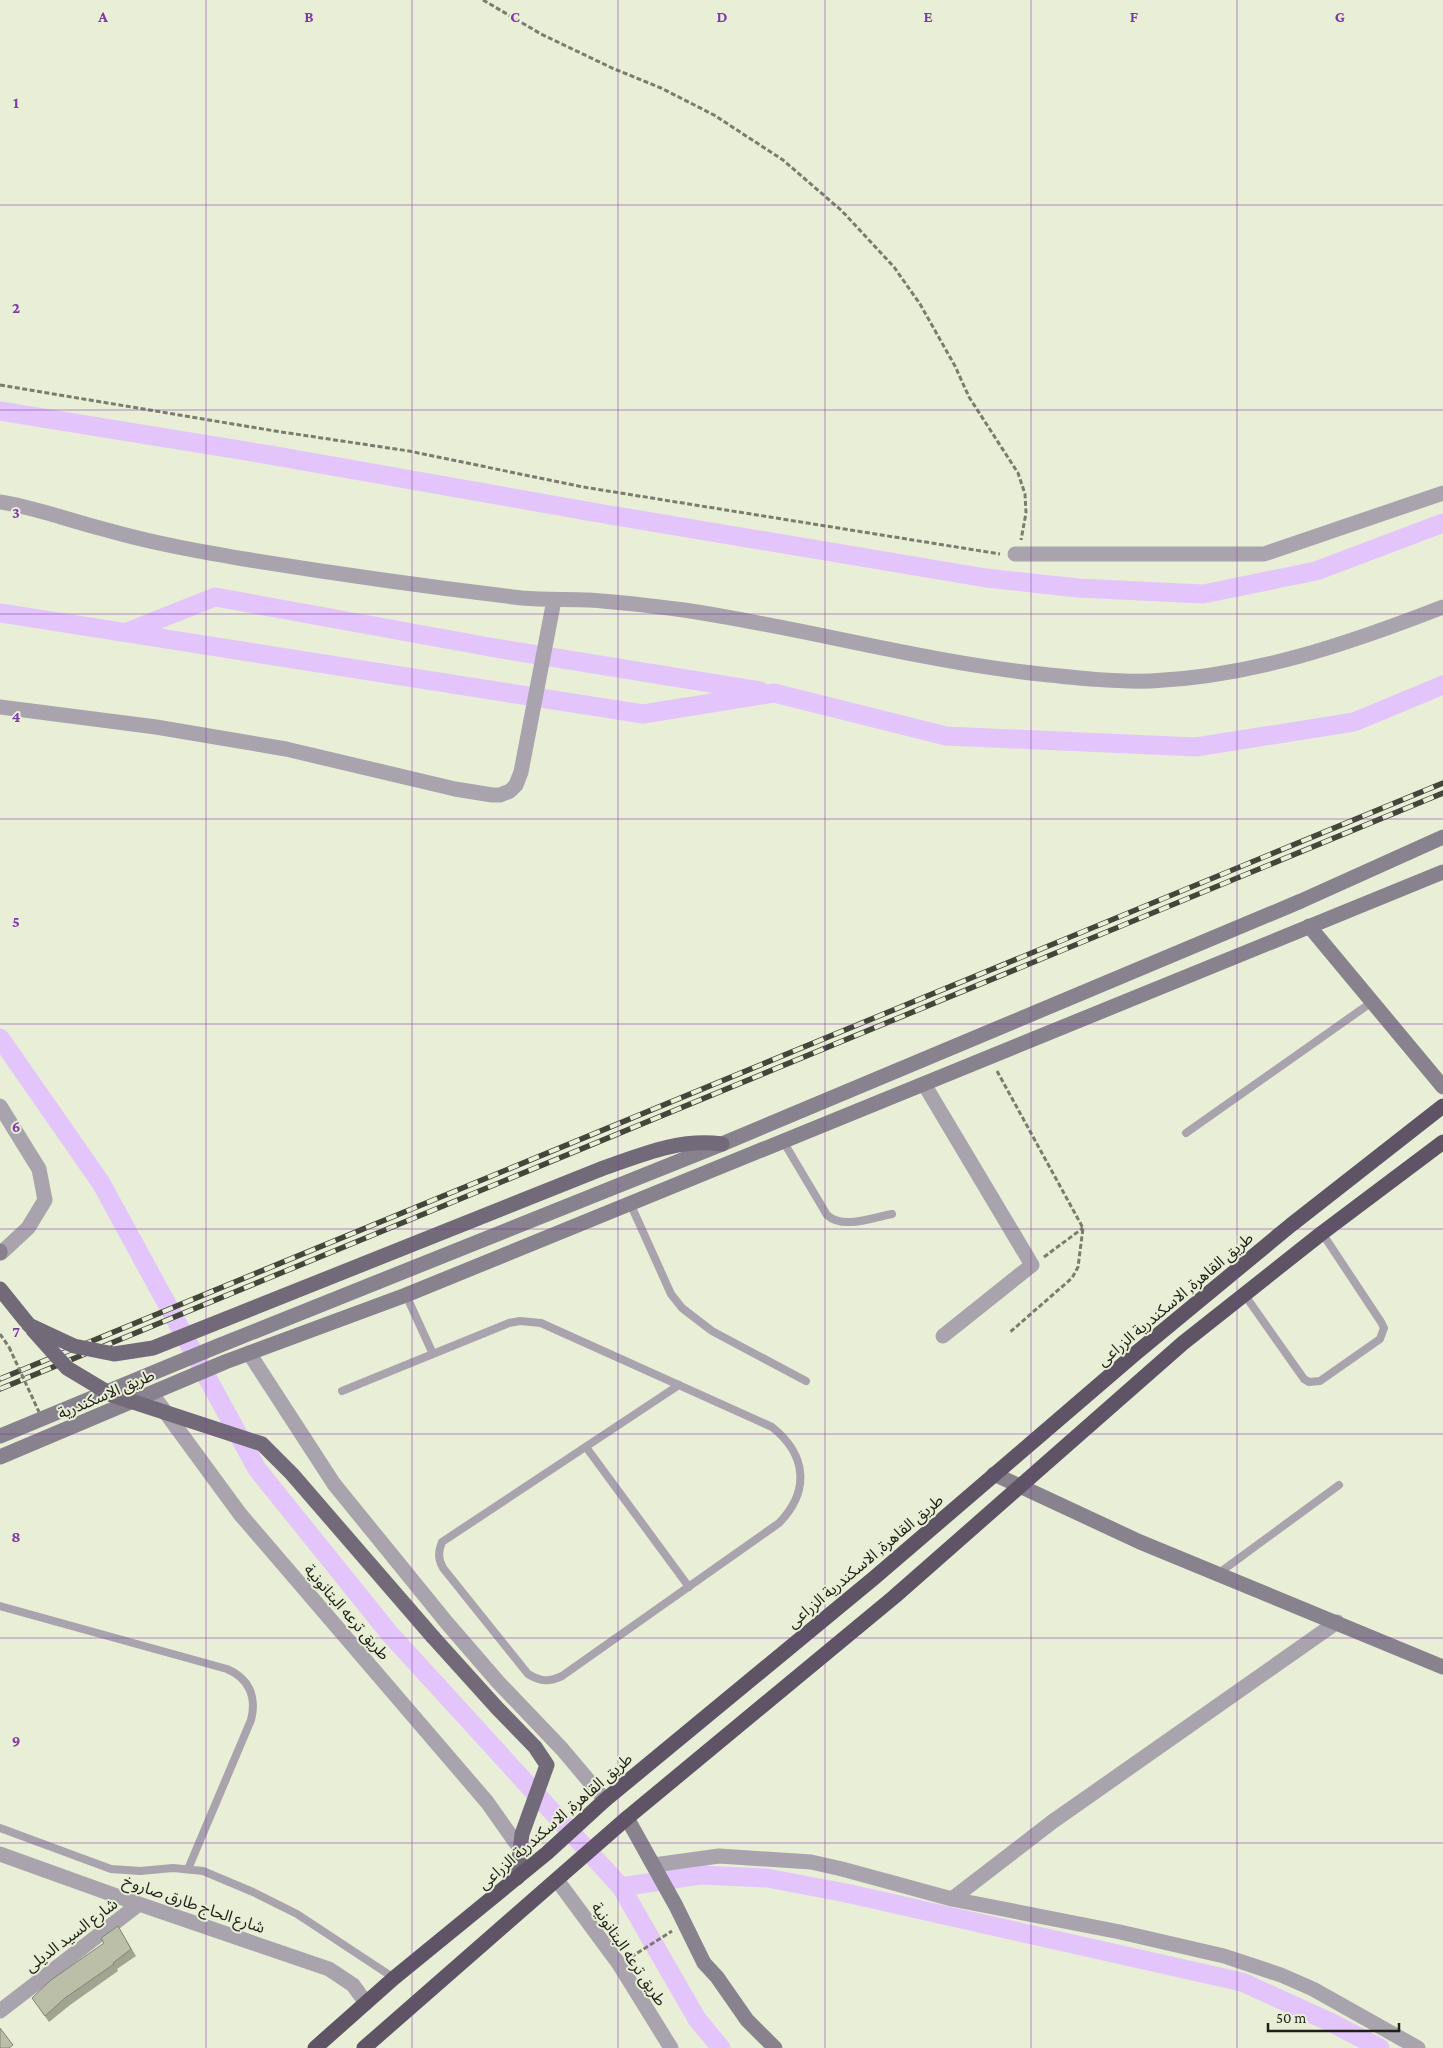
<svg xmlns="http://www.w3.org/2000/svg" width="1443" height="2048" viewBox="0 0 1443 2048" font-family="'Crimson Pro','Noto Sans Arabic',serif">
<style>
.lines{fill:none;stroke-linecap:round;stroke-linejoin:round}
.canal{stroke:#e4c5fb;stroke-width:19}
.path{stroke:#7a7d6e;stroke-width:3;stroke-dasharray:5 2.5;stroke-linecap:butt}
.lane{stroke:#a8a3ad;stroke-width:8}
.street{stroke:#a8a3ad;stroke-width:15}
.secondary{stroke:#88818e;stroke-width:15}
.primary{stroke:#726979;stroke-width:15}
.highway{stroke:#5e5466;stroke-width:15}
.rail-casing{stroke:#43463a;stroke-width:5.5}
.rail{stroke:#e9eed6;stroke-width:4;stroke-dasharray:11;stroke-linecap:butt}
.path-bridge{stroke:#7a7d6e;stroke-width:3;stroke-dasharray:5 2.5;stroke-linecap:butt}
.primary-bridge{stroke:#726979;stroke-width:15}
.wall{fill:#a1a490}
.building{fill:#bbbfa8;stroke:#838676}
.grid{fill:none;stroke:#7f37aa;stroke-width:1;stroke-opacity:0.55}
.labels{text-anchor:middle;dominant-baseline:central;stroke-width:4;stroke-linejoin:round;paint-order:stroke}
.street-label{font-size:16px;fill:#1f2118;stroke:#e9eed6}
.grid-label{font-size:16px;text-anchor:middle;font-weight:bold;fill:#7f37aa;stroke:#e9eed6;stroke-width:4;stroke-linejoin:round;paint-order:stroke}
</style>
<rect width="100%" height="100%" fill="#e9eed6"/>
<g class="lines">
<path class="canal" d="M0,411L270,455L604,514L986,578L1078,588L1203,594L1316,571L1443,523
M0,613L643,714L774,693L946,736L1196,747L1354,722L1443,685
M127,632L215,597L495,648L760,691
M0,1038L101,1183L257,1469L390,1634L621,1887L697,2019L721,2048
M621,1887L700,1875L767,1878L846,1893L1242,1982L1332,2023L1380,2048"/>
<path class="path" d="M483,0L541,34L612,68L661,88L714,115L783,160L842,211L894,267L920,304L955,366L969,397L1018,473L1025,494L1026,513L1021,540
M0,385L275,431L409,451L583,487L1000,554
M997,1071L1083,1228L1078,1267L1072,1278L1009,1333
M1044,1257L1083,1228
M0,1334L9,1347
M631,1957L672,1931"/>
<path class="lane" d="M1186,1133L1372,1002
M783,1141L827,1215C843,1230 874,1217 892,1214
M630,1203L671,1294L682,1308L712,1331L806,1381
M1244,1294L1304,1379L1309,1382L1320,1381L1380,1339L1384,1328L1381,1322L1322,1233
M406,1295L433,1354
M342,1391L509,1323L520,1321L541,1323L772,1427C807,1455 810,1491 779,1523L562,1676C549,1682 541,1682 528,1674L443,1568C438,1559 438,1552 442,1542L679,1385
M586,1447L689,1587
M1219,1573L1339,1485
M0,1606L227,1669C249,1678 257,1697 251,1720L188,1869
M0,1828L111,1869L140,1871L173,1868L203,1871L253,1892L297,1914L394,1978"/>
<path class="street" d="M0,502C37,508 71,521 107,530C152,543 198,551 244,559C337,574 429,587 522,598C544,600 567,599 589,600C621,602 653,606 684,610C804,628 920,661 1040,674C1077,678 1114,682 1151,681C1254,676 1348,644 1443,607
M1015,554H1264L1443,493
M0,707L156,727L286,749L455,789L492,795H500L510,791L516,785L521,772L554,600
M924,1084L1032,1265L943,1336
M0,1106L39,1169L45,1200L28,1228L1,1253
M249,1353L334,1484L447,1623L498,1682L562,1749L605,1800
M152,1394L240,1514L487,1802L521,1850
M0,1854L139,1904L329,1969L353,1985L366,2003
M654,1865L719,1856L811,1862L842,1869L952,1899L1120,1932L1224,1956L1281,1975L1313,1989L1418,2048
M557,1880L619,1964L671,2048
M952,1899L1052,1822L1337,1622
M0,2011L139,1904"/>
<path class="secondary" d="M1309,926L1443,1087
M0,1251V1253
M0,1436L218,1346L722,1144L1301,901L1443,837
M0,1457L225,1362L406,1295L1443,872
M994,1474L1140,1542L1443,1667
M627,1818L676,1906L704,1963L717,1977L747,2020L775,2048"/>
<path class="primary" d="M601,1169C641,1155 679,1138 722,1144
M0,1289L29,1325
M433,1637L498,1709L535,1747L547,1765L522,1834L517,1878"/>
<path class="highway" d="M315,2048L394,1978L547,1853L605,1800L874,1578L1136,1353L1291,1225L1443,1106
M364,2048L627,1818L894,1597L1183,1343L1322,1233L1443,1142"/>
<defs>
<path id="rail" d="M0,1379L1443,783
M0,1389L1443,793"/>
</defs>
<use href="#rail" class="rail-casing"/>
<use href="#rail" class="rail"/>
<path class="path-bridge" d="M9,1347L39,1412"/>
<path class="primary-bridge" d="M29,1325L74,1346L114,1354L153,1348L601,1169
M33,1330L67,1368L112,1395L262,1444L292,1474L433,1637"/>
</g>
<path class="wall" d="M118,1926L136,1956L117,1969L118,1971L70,2005L49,2022L32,1998L104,1943Z"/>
<path class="building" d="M118,1926L131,1949L113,1963L114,1964L65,1998L45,2016L32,1998L51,1980L104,1943L101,1938Z
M0,2028L13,2045L9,2048H0Z"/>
<path class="grid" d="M206,0V2048M412,0V2048M618,0V2048M825,0V2048M1031,0V2048M1237,0V2048M0,205H1443M0,410H1443M0,614H1443M0,819H1443M0,1024H1443M0,1229H1443M0,1434H1443M0,1638H1443M0,1843H1443"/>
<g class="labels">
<g class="street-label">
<text transform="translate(1175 1299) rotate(-40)">طريق القاهرة, الاسكندرية الزراعى</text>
<text transform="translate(106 1394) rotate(-23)">طريق الاسكندرية</text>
<text transform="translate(865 1561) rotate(-40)">طريق القاهرة, الاسكندرية الزراعى</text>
<text transform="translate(347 1612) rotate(49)">طريق ترعه البتانونية</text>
<text transform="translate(555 1821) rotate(-41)">طريق القاهرة, الاسكندرية الزراعى</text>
<text transform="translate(194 1904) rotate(19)">شارع الحاج طارق صاروخ</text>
<text transform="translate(71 1935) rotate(-37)">شارع السيد الديلى</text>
<text transform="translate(629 1954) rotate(56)">طريق ترعه البتانونية</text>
</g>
</g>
<g class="grid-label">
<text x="103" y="22">A</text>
<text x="309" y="22">B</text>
<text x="515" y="22">C</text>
<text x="722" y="22">D</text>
<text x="928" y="22">E</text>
<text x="1134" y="22">F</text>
<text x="1340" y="22">G</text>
<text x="16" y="108">1</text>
<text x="16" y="313">2</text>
<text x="16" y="518">3</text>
<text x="16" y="722">4</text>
<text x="16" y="927">5</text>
<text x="16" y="1132">6</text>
<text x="16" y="1337">7</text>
<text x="16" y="1542">8</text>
<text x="16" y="1746">9</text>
</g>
<path d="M1268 2023v8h131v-8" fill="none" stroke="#1f2118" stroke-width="2.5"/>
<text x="1276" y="2023" font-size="15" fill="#1f2118" stroke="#e9eed6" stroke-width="4" paint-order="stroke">50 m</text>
</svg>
